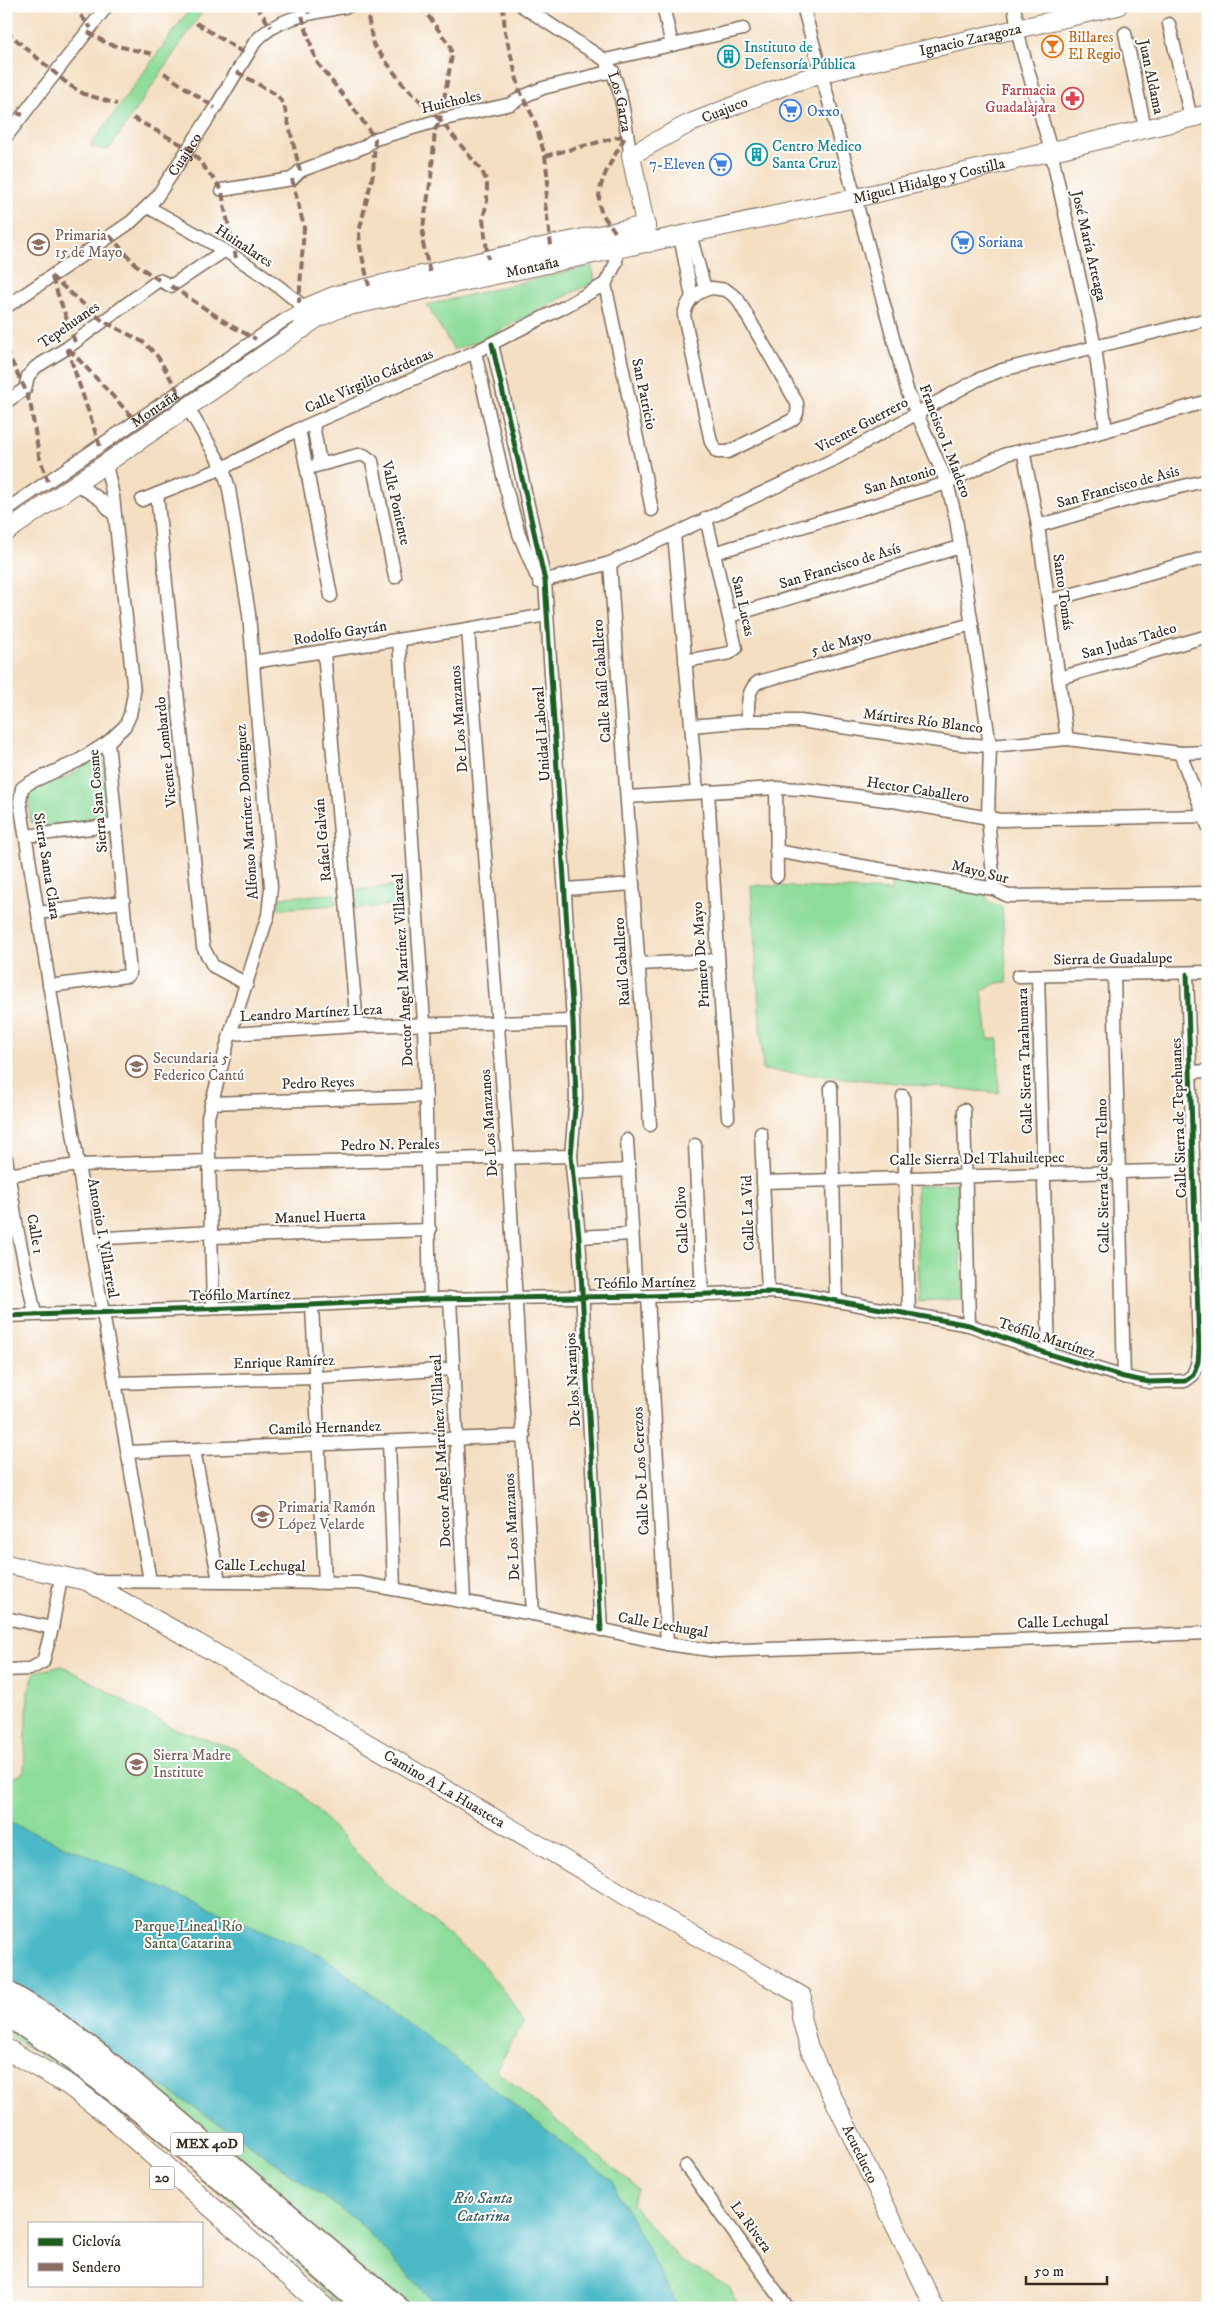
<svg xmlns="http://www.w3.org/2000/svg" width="1214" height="2314" viewBox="0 0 1214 2314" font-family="'IM FELL DW Pica',serif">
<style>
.green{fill:#8ddc9a;stroke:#64835c}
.water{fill:#4cb9c6;stroke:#447272}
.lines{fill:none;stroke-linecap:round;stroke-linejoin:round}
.street-casing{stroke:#7c6958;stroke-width:15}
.secondary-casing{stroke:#7c6958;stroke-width:20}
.primary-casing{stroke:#7c6958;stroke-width:22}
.highway-casing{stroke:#7c6958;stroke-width:25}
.street{stroke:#fff;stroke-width:12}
.secondary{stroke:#fff;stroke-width:18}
.primary{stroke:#fff;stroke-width:20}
.highway{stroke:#fff;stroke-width:22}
.quiet{stroke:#8d6e63;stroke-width:4;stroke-dasharray:8 4;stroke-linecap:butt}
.cycleway-casing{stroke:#fff;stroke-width:8}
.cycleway{stroke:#1b5e20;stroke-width:5}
.labels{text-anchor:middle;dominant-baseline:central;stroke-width:4;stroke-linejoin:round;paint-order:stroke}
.shield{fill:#fff;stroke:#766a62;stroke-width:1}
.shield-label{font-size:14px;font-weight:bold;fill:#3b2a1e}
.food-label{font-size:15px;fill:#c56008;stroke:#fff;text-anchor:start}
.street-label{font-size:15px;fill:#3b2a1e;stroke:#fff}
.culture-label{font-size:15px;fill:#0d838f;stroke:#fff;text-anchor:start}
.health-label{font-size:15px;fill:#be3a42;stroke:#fff;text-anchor:end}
.shop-label{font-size:15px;fill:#366cbe;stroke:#fff;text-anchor:start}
.education-label{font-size:15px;fill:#785e54;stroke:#fff;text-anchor:start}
.park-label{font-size:15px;fill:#545f43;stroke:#fff}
.water-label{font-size:16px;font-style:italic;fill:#426361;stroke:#fff}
</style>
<rect width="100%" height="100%" fill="#fff"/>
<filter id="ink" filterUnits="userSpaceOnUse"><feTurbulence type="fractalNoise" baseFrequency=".02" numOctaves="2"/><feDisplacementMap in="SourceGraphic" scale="10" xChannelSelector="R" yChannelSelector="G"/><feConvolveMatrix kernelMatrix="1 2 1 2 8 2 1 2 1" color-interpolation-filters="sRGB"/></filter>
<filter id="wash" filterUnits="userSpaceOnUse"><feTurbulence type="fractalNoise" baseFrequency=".0096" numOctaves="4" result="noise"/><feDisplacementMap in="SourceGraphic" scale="20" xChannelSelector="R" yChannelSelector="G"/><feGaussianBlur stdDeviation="1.12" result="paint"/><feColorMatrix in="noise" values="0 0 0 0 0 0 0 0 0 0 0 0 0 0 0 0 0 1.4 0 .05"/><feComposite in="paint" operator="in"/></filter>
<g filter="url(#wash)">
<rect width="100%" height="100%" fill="#f4dfc3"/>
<path class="green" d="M192,6H206L110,148L105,150L90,146Z
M592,266L595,281L483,339L454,350L427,305Z
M98,756L103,760L108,815L104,819L38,827L31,822L28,796L31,791L68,777Z
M892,878L985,892L988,901L1002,907L1007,982L997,983L982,990L988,1039H998L999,1093L763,1070L751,885L891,891Z
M405,885L406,904L352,909L351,890Z
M335,894L336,905L277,909L281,897Z
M957,1183L963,1299L918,1301L916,1186Z
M63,1666L172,1728L236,1749L260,1768L299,1791L384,1882L480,1961L525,2019L496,2070L638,2189L632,2204L681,2261L729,2287L740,2308H343L322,2291L282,2249L168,2143L89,2085L6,2034V1780L20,1775L24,1770L28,1692L35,1672Z"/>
<path class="water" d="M6,1821L323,1956L611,2180L679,2308H439L357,2221L229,2130L26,1998L6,1988Z"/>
</g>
<g filter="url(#ink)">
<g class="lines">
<defs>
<g id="street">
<path id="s1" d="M522,6L605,60C624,86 624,124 631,155"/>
<path d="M663,6L672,45"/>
<path d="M803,6L908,393L947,483L956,519L990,746L988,817L994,889"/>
<path d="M1014,6L1020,42L1051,151L1095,347L1106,431"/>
<path d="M1169,24L1191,118"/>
<path d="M1125,33L1145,128"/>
<path d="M605,60L743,29"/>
<path d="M6,137L107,6"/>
<path d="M222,190L292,179L300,171L364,147L375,139L440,120L511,104L522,97L543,88L613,71"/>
<path d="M148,207C203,238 263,269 309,312"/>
<path d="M690,234L705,289"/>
<path d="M680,236L692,297"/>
<path d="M605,284L652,510"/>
<path d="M712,288L726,290L737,298L797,403C798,411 798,415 792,420L728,452H717L711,442L684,315C687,299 697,291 712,288Z"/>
<path id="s2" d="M6,307L131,222L156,198L215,108L255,42C279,15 316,13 349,6"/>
<path d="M492,344L545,581L573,1021L576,1097L571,1156L579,1237L601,1630"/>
<path d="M475,352L505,485L519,534L536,575"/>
<path d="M6,402L25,389L28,376L36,367L67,348L159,280L171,286L224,251"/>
<path d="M188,408L223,468L229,489L249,614L271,887L268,915L230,1034L208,1117L213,1307"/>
<path d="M313,424L320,464"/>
<path d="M299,429L331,596"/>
<path d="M1023,450L1038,526L1067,739"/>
<path d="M106,464L113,496L134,693L130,715L125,726L108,742L78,761L29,783L22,788L20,802L90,1239L150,1581"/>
<path d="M308,468L358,455H364L372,461L395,577"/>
<path d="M77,484L101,500L115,516"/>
<path d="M157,494L203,947L213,966L247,984"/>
<path d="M142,500L223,468L299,429L475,352L564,307L605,284L616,263L617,241"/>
<path id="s3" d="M6,510L283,321L305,308"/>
<path d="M1038,526L1123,501L1208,480"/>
<path d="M674,534L697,791"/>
<path d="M714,553L947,483L1006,454L1077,439L1208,401"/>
<path d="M610,563L650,1125"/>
<path d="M539,582L610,563L674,534L833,460L977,380L1002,370L1208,319"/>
<path d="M1048,601L1208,557"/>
<path d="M730,616L960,547"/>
<path d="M468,629L508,1159L533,1614"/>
<path d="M399,640L424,1023L430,1299"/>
<path d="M324,652L357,1026"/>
<path d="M685,661L730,653L736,648L706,518"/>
<path d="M253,662L468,629L546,615"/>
<path d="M1059,678L1208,636"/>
<path d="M748,721C748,707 746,691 758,682L972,624"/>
<path d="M691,726L748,721H800L960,744L990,746L1067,739L1180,753L1208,752"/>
<path d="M1180,753L1208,826"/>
<path d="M776,788L777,876"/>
<path d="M708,791L728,1117"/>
<path d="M627,797L776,788L804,789L893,801L1000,820L1208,816"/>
<path d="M26,836L116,825"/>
<path d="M776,851L994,889L1008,896L1208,893"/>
<path d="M566,889L633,884"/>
<path d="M38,913L123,902"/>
<path d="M638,964L718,960"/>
<path d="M1114,975L1124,1377"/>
<path d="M1018,976L1208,972"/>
<path d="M1038,976L1049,1354"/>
<path d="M49,986L127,976L130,973L108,742"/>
<path d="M230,1034L357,1026L573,1021"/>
<path d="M1190,1072L1208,1071"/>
<path d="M831,1087L836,1301"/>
<path d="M903,1096L909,1313"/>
<path d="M211,1103L426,1096"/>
<path d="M964,1110L969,1325"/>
<path d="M761,1133L768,1292"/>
<path d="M627,1140L636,1296"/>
<path d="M695,1145L702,1295"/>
<path d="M6,1158L17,1228L35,1314"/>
<path d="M209,1165L571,1156"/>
<path d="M574,1173L629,1170"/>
<path d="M6,1175L78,1165L209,1161"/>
<path d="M763,1182L1193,1170"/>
<path d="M212,1237L430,1230"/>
<path d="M579,1237L632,1234"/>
<path d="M90,1239L211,1232"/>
<path d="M648,1296L667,1644"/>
<path d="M450,1298L464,1602"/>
<path d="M312,1305L325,1583"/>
<path d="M6,1316L312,1305L430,1299L648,1296L768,1292L799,1294L969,1325L1049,1354L1124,1377L1149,1382L1185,1381L1193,1375L1198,1362L1199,1348L1187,974"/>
<path d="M116,1383L316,1378L453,1369"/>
<path d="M389,1442L394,1589"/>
<path d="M194,1450L219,1581"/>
<path d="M127,1452L524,1436"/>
<path d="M88,1581L359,1583L533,1614L667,1644L717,1651L1208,1633"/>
<path d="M6,1618L52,1628"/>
<path d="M6,1670L30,1669L43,1662L52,1628L61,1577"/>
<path d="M686,2166L788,2308"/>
</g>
<g id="secondary">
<path id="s4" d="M649,243L631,155L688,124L789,84L822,73L1118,6"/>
<path d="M303,329L305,308L336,295L551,245L646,225"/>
<path id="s5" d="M6,532L316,319L340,308L856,198L1208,114"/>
<path id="s6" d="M6,1564L86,1581L198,1643L636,1902L802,1996L801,2017L809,2048L935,2308"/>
</g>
<path id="primary" d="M6,2049L69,2085L108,2115L325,2308"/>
<path id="highway" d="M6,1992L48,2017L102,2057L398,2308
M6,2014C137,2097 251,2206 366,2308"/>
</defs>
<use href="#street" class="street-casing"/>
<use href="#secondary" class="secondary-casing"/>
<use href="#primary" class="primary-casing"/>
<use href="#highway" class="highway-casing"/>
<use href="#street" class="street"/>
<use href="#secondary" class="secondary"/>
<use href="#primary" class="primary"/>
<use href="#highway" class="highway"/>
<path class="quiet" d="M73,6L91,28
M256,6L271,27
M307,6L309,14
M366,6L373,44L402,83L440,120L435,130L431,178L423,227V244L430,272
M421,6L450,46L452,56L440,120L482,171L487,182V201L483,219L488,259
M503,6L505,32L520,91L534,119L545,156L548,182L545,203L551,245
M302,16L316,61L357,113L375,139L373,174L359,232L360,247L369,286
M196,23L247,55
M6,31L69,85L84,94L117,104
M88,32L108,44L153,54
M237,72L277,95L284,105L300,171
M164,73L215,108
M6,109L23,115
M133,118L190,149L222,190L224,205L236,258
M545,156L626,135
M292,179L304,227L299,303
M615,232C611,225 602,216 600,208C594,184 616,155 626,135
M109,235L135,264L159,280
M51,276L103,321L145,343L158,357L179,393
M52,278L75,342
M171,286L233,327L256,339
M67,348L100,446
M69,349L136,421
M6,350L25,389L31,407L39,456L48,481
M6,504L9,509"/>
<defs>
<path id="cycleway" d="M492,344L545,581L573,1021L576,1097L571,1156L579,1237L601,1630
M6,1316L312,1305L430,1299L648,1296L768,1292L799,1294L969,1325L1049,1354L1124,1377L1149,1382L1185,1381L1193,1375L1198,1362L1199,1348L1187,974"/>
</defs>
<use href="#cycleway" class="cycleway-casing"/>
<use href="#cycleway" class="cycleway"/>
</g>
</g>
<defs>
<symbol id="bar-ring" viewBox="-11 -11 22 22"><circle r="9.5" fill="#fff" stroke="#e8710a" stroke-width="1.5"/><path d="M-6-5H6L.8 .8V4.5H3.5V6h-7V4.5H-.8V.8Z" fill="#e8710a"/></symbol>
<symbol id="building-ring" viewBox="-11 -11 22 22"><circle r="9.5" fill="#fff" stroke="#0f9aa8" stroke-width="1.5"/><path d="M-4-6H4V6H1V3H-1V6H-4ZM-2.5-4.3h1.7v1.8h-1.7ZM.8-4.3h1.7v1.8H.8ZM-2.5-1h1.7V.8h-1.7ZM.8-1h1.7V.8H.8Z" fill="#0f9aa8"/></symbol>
<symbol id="pharmacy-ring" viewBox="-11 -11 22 22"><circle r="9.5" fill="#fff" stroke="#e0444e" stroke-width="1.5"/><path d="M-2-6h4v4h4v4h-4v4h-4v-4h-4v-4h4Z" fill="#e0444e"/></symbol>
<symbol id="supermarket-ring" viewBox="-11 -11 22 22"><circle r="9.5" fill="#fff" stroke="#3f7fe0" stroke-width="1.5"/><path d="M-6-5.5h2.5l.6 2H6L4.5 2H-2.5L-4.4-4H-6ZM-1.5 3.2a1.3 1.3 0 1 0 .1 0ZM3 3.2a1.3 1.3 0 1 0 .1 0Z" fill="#3f7fe0"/></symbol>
<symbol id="school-ring" viewBox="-11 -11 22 22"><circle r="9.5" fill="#fff" stroke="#8d6e63" stroke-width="1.5"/><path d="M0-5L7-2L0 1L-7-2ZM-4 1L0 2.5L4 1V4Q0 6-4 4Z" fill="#8d6e63"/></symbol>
</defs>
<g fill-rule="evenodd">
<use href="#bar-ring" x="1040" y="34" width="25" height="25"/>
<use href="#building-ring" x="716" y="44" width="25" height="25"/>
<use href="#pharmacy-ring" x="1060" y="86" width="25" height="25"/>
<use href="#supermarket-ring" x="778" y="98" width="25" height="25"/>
<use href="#building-ring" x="744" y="142" width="25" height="25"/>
<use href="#supermarket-ring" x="708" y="152" width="25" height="25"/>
<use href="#supermarket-ring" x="950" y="230" width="25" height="25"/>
<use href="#school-ring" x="26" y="232" width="25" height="25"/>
<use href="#school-ring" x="124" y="1054" width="25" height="25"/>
<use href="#school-ring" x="250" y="1504" width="25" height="25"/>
<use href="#school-ring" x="124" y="1752" width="25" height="25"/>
</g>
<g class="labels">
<g class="shield">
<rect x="171" y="2132.5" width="72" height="23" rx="4"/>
<rect x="149.5" y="2166.5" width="25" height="23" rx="4"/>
</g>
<g class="shield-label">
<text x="207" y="2144">MEX 40D</text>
<text x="162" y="2178">20</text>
</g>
<g class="food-label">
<text x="1068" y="37">Billares<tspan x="1068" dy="17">El Regio</tspan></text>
</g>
<g class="street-label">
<text stroke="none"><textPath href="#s4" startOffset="450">Ignacio Zaragoza</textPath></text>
<text transform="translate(1151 77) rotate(78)">Juan Aldama</text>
<text transform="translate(451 102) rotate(-13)">Huicholes</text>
<text stroke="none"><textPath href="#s1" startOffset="144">Los Garza</textPath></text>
<text stroke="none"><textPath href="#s4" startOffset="194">Cuajuco</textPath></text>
<text stroke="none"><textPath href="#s2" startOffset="238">Cuajuco</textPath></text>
<text stroke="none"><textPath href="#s5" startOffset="1005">Miguel Hidalgo y Costilla</textPath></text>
<text transform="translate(244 246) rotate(33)">Huinalares</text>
<text transform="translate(1089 246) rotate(77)">José María Arteaga</text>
<text stroke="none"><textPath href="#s5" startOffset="599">Montaña</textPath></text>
<text transform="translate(69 325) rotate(-35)">Tepehuanes</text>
<text transform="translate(369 381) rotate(-24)">Calle Virgilio Cárdenas</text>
<text transform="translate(644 394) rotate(78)">San Patricio</text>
<text stroke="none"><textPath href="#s3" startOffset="180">Montaña</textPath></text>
<text transform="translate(862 425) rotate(-28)">Vicente Guerrero</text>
<text transform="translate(945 441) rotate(69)">Francisco I. Madero</text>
<text transform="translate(900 480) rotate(-16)">San Antonio</text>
<text transform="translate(1118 487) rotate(-15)">San Francisco de Asis</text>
<text transform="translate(396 503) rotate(77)">Valle Poniente</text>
<text transform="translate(840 566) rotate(-17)">San Francisco de Asís</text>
<text transform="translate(1063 592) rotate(82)">Santo Tomás</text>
<text transform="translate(743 606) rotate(77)">San Lucas</text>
<text transform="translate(340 633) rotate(-9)">Rodolfo Gaytán</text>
<text transform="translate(1129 641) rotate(-16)">San Judas Tadeo</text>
<text transform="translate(841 643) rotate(-15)">5 de Mayo</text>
<text transform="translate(602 681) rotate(-94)">Calle Raúl Caballero</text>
<text transform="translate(459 719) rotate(-94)">De Los Manzanos</text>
<text transform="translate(923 721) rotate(7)">Mártires Río Blanco</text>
<text transform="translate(542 734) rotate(-94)">Unidad Laboral</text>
<text transform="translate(166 752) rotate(-96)">Vicente Lombardo</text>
<text transform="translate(918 790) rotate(9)">Hector Caballero</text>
<text transform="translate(98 801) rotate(-95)">Sierra San Cosme</text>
<text transform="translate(247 812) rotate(-94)">Alfonso Martínez Domínguez</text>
<text transform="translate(323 840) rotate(-95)">Rafael Galván</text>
<text transform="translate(47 866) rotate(81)">Sierra Santa Clara</text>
<text transform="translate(980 872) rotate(14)">Mayo Sur</text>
<text transform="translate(701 955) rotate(-94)">Primero De Mayo</text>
<text transform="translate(1113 959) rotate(-1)">Sierra de Guadalupe</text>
<text transform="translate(622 962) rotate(-94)">Raúl Caballero</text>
<text transform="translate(403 970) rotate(-93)">Doctor Angel Martínez Villareal</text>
<text transform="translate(311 1013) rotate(-3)">Leandro Martínez Leza</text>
<text transform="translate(1025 1061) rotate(-92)">Calle Sierra Tarahumara</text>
<text transform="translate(318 1083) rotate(-2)">Pedro Reyes</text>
<text transform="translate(1179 1118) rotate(-92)">Calle Sierra de Tepehuanes</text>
<text transform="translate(489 1123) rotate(-94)">De Los Manzanos</text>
<text transform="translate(390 1145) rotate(-1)">Pedro N. Perales</text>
<text transform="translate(977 1159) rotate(-1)">Calle Sierra Del Tlahuiltepec</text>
<text transform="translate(1103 1176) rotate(-91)">Calle Sierra de San Telmo</text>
<text transform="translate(748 1213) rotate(-92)">Calle La Vid</text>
<text transform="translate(320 1217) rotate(-2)">Manuel Huerta</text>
<text transform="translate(682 1220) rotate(-93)">Calle Olivo</text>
<text transform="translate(35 1234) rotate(80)">Calle 1</text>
<text transform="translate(103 1238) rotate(80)">Antonio I. Villarreal</text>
<text transform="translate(645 1283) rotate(-1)">Teófilo Martínez</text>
<text transform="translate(240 1295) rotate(-1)">Teófilo Martínez</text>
<text transform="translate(1047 1338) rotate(18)">Teófilo Martínez</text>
<text transform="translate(284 1362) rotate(-2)">Enrique Ramírez</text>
<text transform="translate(573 1380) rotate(-93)">De los Naranjos</text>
<text transform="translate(325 1428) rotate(-2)">Camilo Hernandez</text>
<text transform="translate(441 1451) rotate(-93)">Doctor Angel Martínez Villareal</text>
<text transform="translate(641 1471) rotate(-93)">Calle De Los Cerezos</text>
<text transform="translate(512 1527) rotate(-93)">De Los Manzanos</text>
<text transform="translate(260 1566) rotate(1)">Calle Lechugal</text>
<text transform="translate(1063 1622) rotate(-2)">Calle Lechugal</text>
<text transform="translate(663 1625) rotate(10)">Calle Lechugal</text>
<text stroke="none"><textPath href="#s6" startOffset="496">Camino A La Huasteca</textPath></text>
<text stroke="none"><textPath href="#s6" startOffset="1080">Acueducto</textPath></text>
<text transform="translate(751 2227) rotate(54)">La Rivera</text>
</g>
<g class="culture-label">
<text x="744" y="47">Instituto de<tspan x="744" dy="17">Defensoría Pública</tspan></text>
<text x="772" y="146">Centro Medico<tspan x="772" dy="17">Santa Cruz</tspan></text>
</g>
<g class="health-label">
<text x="1056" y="90">Farmacia<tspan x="1056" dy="17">Guadalajara</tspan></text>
</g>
<g class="shop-label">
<text x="807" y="111">Oxxo</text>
<text x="705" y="164" text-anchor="end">7-Eleven</text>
<text x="978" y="242">Soriana</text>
</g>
<g class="education-label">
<text x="55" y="235">Primaria<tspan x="55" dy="17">15 de Mayo</tspan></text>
<text x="153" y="1058">Secundaria 5<tspan x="153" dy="17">Federico Cantú</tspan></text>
<text x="278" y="1507">Primaria Ramón<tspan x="278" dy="17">López Velarde</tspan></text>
<text x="153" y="1755">Sierra Madre<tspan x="153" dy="17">Institute</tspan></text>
</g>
<g class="park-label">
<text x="188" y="1926">Parque Lineal Río<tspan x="188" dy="17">Santa Catarina</tspan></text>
</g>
<g class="water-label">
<text x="483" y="2198">Río Santa<tspan x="483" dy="18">Catarina</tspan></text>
</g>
</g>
<rect width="1214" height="2314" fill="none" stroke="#fff" stroke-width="25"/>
<rect x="28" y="2222" width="175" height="65" fill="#ffffff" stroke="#b1aaa5"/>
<rect x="38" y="2238" width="25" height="8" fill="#1b5e20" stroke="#b1aaa5"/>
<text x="72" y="2246" font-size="15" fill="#3b2a1e">Ciclovía</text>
<rect x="38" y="2263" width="25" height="8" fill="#8d6e63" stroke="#b1aaa5"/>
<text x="72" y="2272" font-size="15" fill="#3b2a1e">Sendero</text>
<path d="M1026 2276v8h81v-8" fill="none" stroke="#3b2a1e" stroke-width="2.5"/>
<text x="1034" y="2276" font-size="15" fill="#3b2a1e" stroke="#ffffff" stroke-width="4" paint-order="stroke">50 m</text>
</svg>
